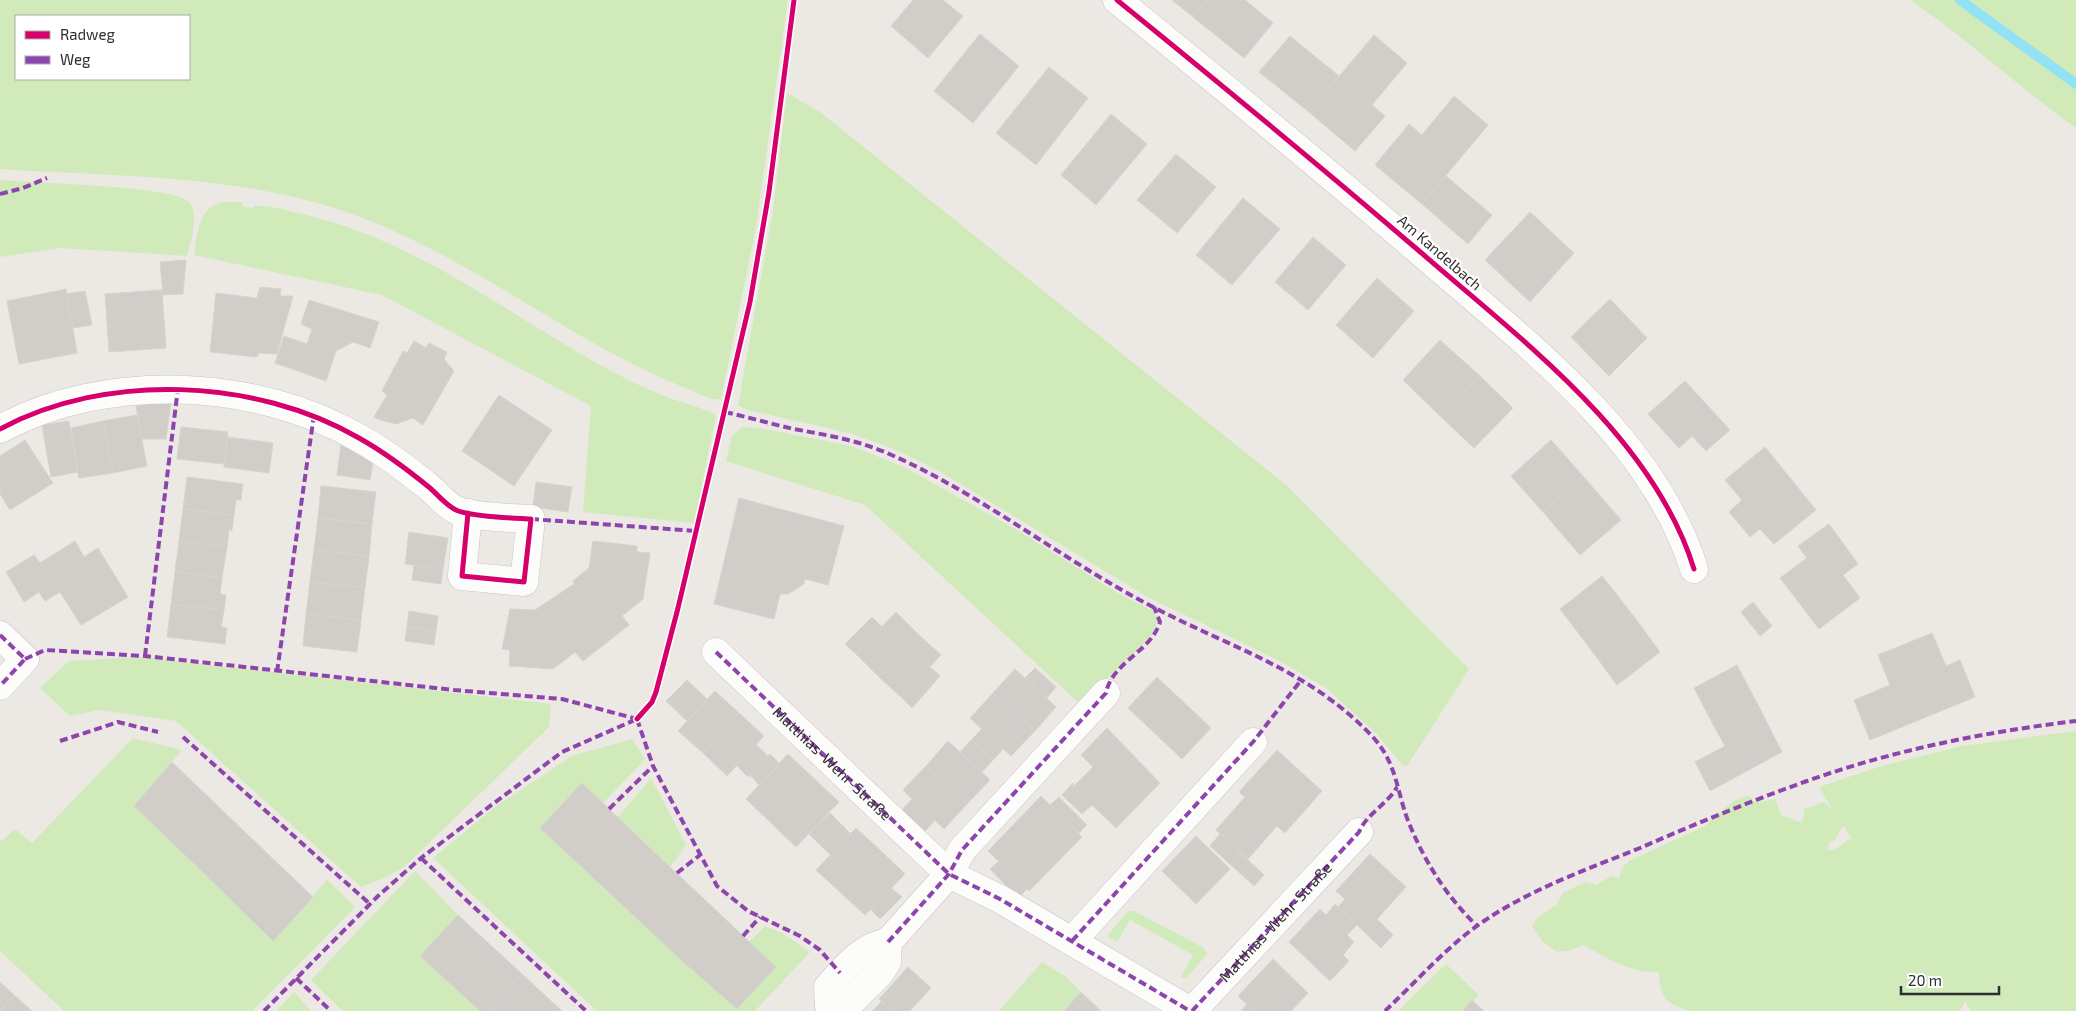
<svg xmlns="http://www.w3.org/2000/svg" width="2076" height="1011" viewBox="0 0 2076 1011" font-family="'Exo 2',sans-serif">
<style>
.green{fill:#d0eaba;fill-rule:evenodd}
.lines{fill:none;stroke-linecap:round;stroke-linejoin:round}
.stream{stroke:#91e2f4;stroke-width:10}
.building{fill:#d1ceca;stroke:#d7d4d0}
.street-casing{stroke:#c8c6c6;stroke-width:29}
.street{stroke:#fcfcfb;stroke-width:28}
.quiet{stroke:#8e44ad;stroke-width:4;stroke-dasharray:8 4;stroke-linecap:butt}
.cycleway-casing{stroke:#fff;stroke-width:8}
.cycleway{stroke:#d6006c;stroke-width:5}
.labels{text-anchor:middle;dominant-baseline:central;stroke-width:4.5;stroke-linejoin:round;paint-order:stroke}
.street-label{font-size:15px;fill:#2e2e2e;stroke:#fff}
</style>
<rect width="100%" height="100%" fill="#ece8e4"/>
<path class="green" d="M0,0H788L756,227L721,399C711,401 698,393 688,389C609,358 541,310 468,269C433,249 397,231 360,217C248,174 118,177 0,169ZM16,16H189V79H16Z
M1910,0H2076V128C2019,88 1968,39 1910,0Z
M787,93L820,112L1286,485L1469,669L1407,766L1402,765L1377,734L1326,688L1282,662L1148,597L939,471L894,449L849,433L752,411L738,406L773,210Z
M0,180C30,183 173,186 188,201C201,214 190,241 187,256L60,248L0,257Z
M225,202H241L244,207L253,208L255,206C272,205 289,211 306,215C416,241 505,312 602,366C622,377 645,389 667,397C683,403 701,407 716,415L694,523L583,512L591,406L382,295L194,255C198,233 198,205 225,202Z
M742,427L760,428L851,446L904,467L1017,530L1116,592L1153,611L1158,620L1152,635L1080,704L865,505L726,461L732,436Z
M139,657L551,704L549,727L404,867L382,879L361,887L176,721L99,710L70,716L40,688L69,661Z
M2076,731V1011H1971L1965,1001L1960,1011H1690C1666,1004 1660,997 1659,972C1630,973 1608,959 1584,945L1571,950L1557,952L1543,942L1532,927L1537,918L1556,905L1564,892L1586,882L1596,885L1612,876L1619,878L1622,868L1629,861L1705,826L1732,802L1748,795L1756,803L1775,799L1781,815L1800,822L1803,820L1804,809L1824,802L1834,811L1819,787L1885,765L1962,746ZM1843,825L1851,838L1833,851L1827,849L1830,842L1836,839Z
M133,738L182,750L134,806L273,940L327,880L355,907L252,1011H64L0,951V840L2,841L15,829L32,843Z
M632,739L645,759L603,803L582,783L540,828L736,1009L775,968L749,942L765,926L782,933L810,952L755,1011H597L433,858L495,807L572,756Z
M651,778L686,845L670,867L618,817Z
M415,871L458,915L420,956L480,1011H343L311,980Z
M1128,911H1134L1204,948L1207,954L1186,979L1181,977L1193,955L1130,920L1117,942L1109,938L1108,935Z
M1042,962L1065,976L1081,992L1064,1011H999Z
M1446,964L1479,995L1463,1011H1398Z
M294,992L311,1011H276Z"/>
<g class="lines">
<path class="stream" d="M1960,0L2076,84"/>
</g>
<path class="building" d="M913,0H943L963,16L928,58L891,26Z
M1172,0H1207L1193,17Z
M1207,0H1245L1273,23L1244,58L1193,17Z
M980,34L1019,66L973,123L934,91Z
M1374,35L1407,63L1372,105L1385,116L1355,151L1309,112Z
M1290,36L1339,76L1309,112L1259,72Z
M1049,67L1088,98L1036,165L996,133Z
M1454,96L1488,125L1422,204L1375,165L1409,124L1422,135Z
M1111,114L1147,144L1096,205L1061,175Z
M1176,154L1216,187L1177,233L1137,200Z
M1446,176L1492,215L1468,244L1422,204Z
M1243,198L1280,229L1232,285L1196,255Z
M1530,212L1574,253L1530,302L1485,260Z
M1313,237L1346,265L1308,310L1275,282Z
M186,260L183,294L163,295L160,262Z
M1377,278L1414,311L1373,358L1336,325Z
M260,287L281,289L280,296H293L277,354L259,353L257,357L210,352L216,293L257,298Z
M66,289L77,353L19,364L7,301Z
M162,290L166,348L109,352L105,294Z
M85,291L92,325L73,328L66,294Z
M1610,299L1647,338L1609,376L1571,337Z
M309,300L379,322L370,348L353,342L336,351L326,381L275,363L284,336L307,344L312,329L301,324Z
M1440,340L1480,376L1441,417L1403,380Z
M414,341L426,348L429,343L447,352L444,359L454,371L423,425L413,418L396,424L380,420L374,417L387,395L382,391L403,351L407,353Z
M1480,376L1513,408L1474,448L1441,417Z
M1685,381L1730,430L1706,451L1692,436L1679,448L1648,414Z
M499,395L552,430L514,486L462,451Z
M171,401L166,439H142L136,406Z
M137,415L147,466L113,473L103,421Z
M69,421L78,472L51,477L42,425Z
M103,421L113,473L79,478L71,428Z
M181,427L228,432L224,464L177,459Z
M227,437L273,443L269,473L224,467Z
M25,440L53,483L10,510L0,494V456Z
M1551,440L1583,476L1543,512L1511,476Z
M341,444L373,463L370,480L337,475Z
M1765,447L1816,510L1774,544L1760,529L1750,537L1729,512L1742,500L1725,480Z
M1583,476L1621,520L1580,555L1543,512Z
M187,477L243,484L241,500H236L234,515L183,509Z
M536,482L572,487L568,512L533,507Z
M321,486L376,492L372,524L318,518Z
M739,498L844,526L828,585L805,579L804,584L788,594H780L774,619L714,604Z
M183,509L234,515L232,530H229L227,547L179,541Z
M318,518L372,524L369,556L314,550Z
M1829,524L1858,564L1843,575L1860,598L1819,629L1780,578L1807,558L1798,546Z
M409,532L448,538L443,569L405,564Z
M75,541L84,557L98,548L128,597L81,625L60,592L45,601L39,592L24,602L6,572L34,555L40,563Z
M179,541L227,547L222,578L175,572Z
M593,541L637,546V552L650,553L643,599L622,616L629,625L583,661L575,652L553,669L509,666L510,650L502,649L510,609L535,610L574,584L573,581L589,568Z
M314,550L369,556L365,588L310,582Z
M414,565L443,569L441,584L412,580Z
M175,572L222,578L220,594L226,595L224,610L171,604Z
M1602,576L1632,614L1589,647L1560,609Z
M310,582L365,588L361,620L306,614Z
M1753,602L1772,626L1760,636L1741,612Z
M171,604L224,610L221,627L227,628L225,644L167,637Z
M409,611L438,616L436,631L407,627Z
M896,612L919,635L879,677L856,654Z
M306,614L361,620L357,652L303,646Z
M1632,614L1660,652L1617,685L1589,647Z
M872,617L882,627L856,654L845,644Z
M407,627L436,631L434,645L405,641Z
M1932,633L1946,666L1960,660L1975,697L1870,740L1854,700L1890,685L1878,655Z
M919,635L941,655L901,697L879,677Z
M1737,665L1759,707L1716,730L1694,688Z
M929,666L940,676L912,708L901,697Z
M1035,668L1056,687L1047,698L1025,678Z
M1015,669L1056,707L1035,731L993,693Z
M1157,677L1211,728L1182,759L1128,708Z
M687,680L707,699L687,721L666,701Z
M715,691L739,713L703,753L678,731Z
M993,693L1035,731L1011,756L970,718Z
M1759,707L1782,752L1710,791L1695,762L1725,746L1716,730Z
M739,713L764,736L727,776L703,753Z
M1107,728L1160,783L1116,828L1073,787L1093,767L1081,755Z
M982,729L1003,749L993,760L971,740Z
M971,740L993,760L982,772L960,752Z
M948,741L990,780L967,804L926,766Z
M756,745L768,756L748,777L736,765Z
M1277,750L1322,791L1285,833L1277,826L1248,859L1216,830L1245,797L1239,792Z
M770,754L780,764L759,785L750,775Z
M788,754L839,802L796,847L746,799Z
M172,762L247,834L209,878L134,806Z
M926,766L967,804L944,829L903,790Z
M582,783L654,852L614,897L540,828Z
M1073,783V787L1092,805L1082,814L1062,795Z
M1041,796L1082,837L1029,891L988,851Z
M1059,797L1087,825L1079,833L1050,805Z
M912,799L935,820L925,831L902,810Z
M830,813L841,824L820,845L809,834Z
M841,824L851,834L831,855L820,845Z
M856,828L881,851L841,893L816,870Z
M247,834L313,897L273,941L209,878Z
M1220,834L1264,875L1254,886L1210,846Z
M1196,836L1230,869L1196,904L1162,871Z
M881,851L905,874L865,915L841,893Z
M654,852L721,915L679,958L614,897Z
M1370,854L1406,887L1377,919L1393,935L1381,948L1338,907L1345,899L1336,891Z
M999,861L1027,889L1018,898L990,869Z
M891,888L902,897L880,919L871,910Z
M1335,904L1357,925L1347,935L1354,942L1343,955L1349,961L1330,981L1289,942L1320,909L1326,915Z
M458,915L522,974L488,1011H480L420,956Z
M721,915L776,967L737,1009L679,958Z
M1273,959L1308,993L1291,1011H1254L1238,996Z
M908,967L931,988L910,1011H892L879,999Z
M522,974L562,1011H488Z
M0,982L14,995L0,1010Z
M1081,992L1101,1011H1064Z
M14,995L32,1011H0Z
M1472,1000L1484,1011H1463Z
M882,1001L892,1011H872Z
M1247,1004L1254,1011H1241Z"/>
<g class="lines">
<defs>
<g id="street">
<path d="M1117,0C1218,82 1319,165 1418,250C1519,338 1653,436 1694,569"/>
<path d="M0,429C106,372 255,378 359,438C384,452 408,470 430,488C438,495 447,506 456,510C470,517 514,518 531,519L524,582L462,576L468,513"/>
<path d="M0,635L25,659L0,686"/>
<path id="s1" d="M716,652L949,874L1000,899L1190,1011"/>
<path d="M1072,941L1253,742"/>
<path d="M888,942L949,874L962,850L1106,693"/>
<path d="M829,1005L838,1008L848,1005L880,973L887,962L888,942"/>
<path d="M829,1005L828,987C845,968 862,946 888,942"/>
<path d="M1192,1011L1359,832"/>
</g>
</defs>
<use href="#street" class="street-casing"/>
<use href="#street" class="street"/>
<g class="quiet">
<path d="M0,194L23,188L47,178"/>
<path d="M725,412C748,417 771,424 794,429C826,435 857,440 887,453C982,494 1063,561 1155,608C1234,649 1309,670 1372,736C1396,762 1396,787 1407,818C1423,859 1445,895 1477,926"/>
<path d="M531,519L696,531"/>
<path d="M0,635L25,659L0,686"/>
<path d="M716,652L949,874L1000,899L1190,1011"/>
<path d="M145,656L178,388"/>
<path d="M25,659L45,650L145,656L454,690L562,699L637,719"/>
<path d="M277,672L314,415"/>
<path d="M637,719L653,766L717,886L748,911L800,936L820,950L840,973"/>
<path d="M183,737L370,904"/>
<path d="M60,741L118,722L158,732"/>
<path d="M609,809L653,766"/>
<path d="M421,858L586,1011"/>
<path d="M677,873L700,855"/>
<path d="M743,936L760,917"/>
<path d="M1072,941L1253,742L1302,679"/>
<path d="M888,942L949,874L962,850L1106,693C1112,662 1151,652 1160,622L1154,607"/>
<path d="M296,978L331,1011"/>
<path d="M264,1011L378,896L421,858L562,752L637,719L640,716"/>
<path id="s2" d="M1192,1011L1359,832C1367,813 1387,805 1397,787"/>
<path d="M1385,1011C1417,981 1448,945 1484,921C1531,889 1588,869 1640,848C1695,824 1751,801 1807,781C1894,750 1985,732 2076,721"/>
</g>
<defs>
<path id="cycleway" d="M1117,0C1218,82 1319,165 1418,250C1519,338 1653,436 1694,569
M0,429C106,372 255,378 359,438C384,452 408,470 430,488C438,495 447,506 456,510C470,517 514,518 531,519L524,582L462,576L468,513
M637,719L652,702L656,692L678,608L750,302L769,192L794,0"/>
</defs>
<use href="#cycleway" class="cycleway-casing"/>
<use href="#cycleway" class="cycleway"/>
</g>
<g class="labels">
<g class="street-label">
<text transform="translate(1440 252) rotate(41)">Am Kandelbach</text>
<text stroke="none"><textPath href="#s1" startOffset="161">Matthias-Wehr-Straße</textPath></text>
<text stroke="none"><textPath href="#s2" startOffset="122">Matthias-Wehr-Straße</textPath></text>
</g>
</g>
<rect x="15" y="15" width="175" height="65" fill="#ffffff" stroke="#ababab"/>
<rect x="25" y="31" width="25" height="8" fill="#d6006c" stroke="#ababab"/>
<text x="60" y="40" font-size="15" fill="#2e2e2e">Radweg</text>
<rect x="25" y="56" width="25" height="8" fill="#8e44ad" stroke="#ababab"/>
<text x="60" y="65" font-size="15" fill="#2e2e2e">Weg</text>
<path d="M1901 986v8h98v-8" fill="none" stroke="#2e2e2e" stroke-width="2.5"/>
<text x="1908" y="986" font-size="15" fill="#2e2e2e" stroke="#ffffff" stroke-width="4" paint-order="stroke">20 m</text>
</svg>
